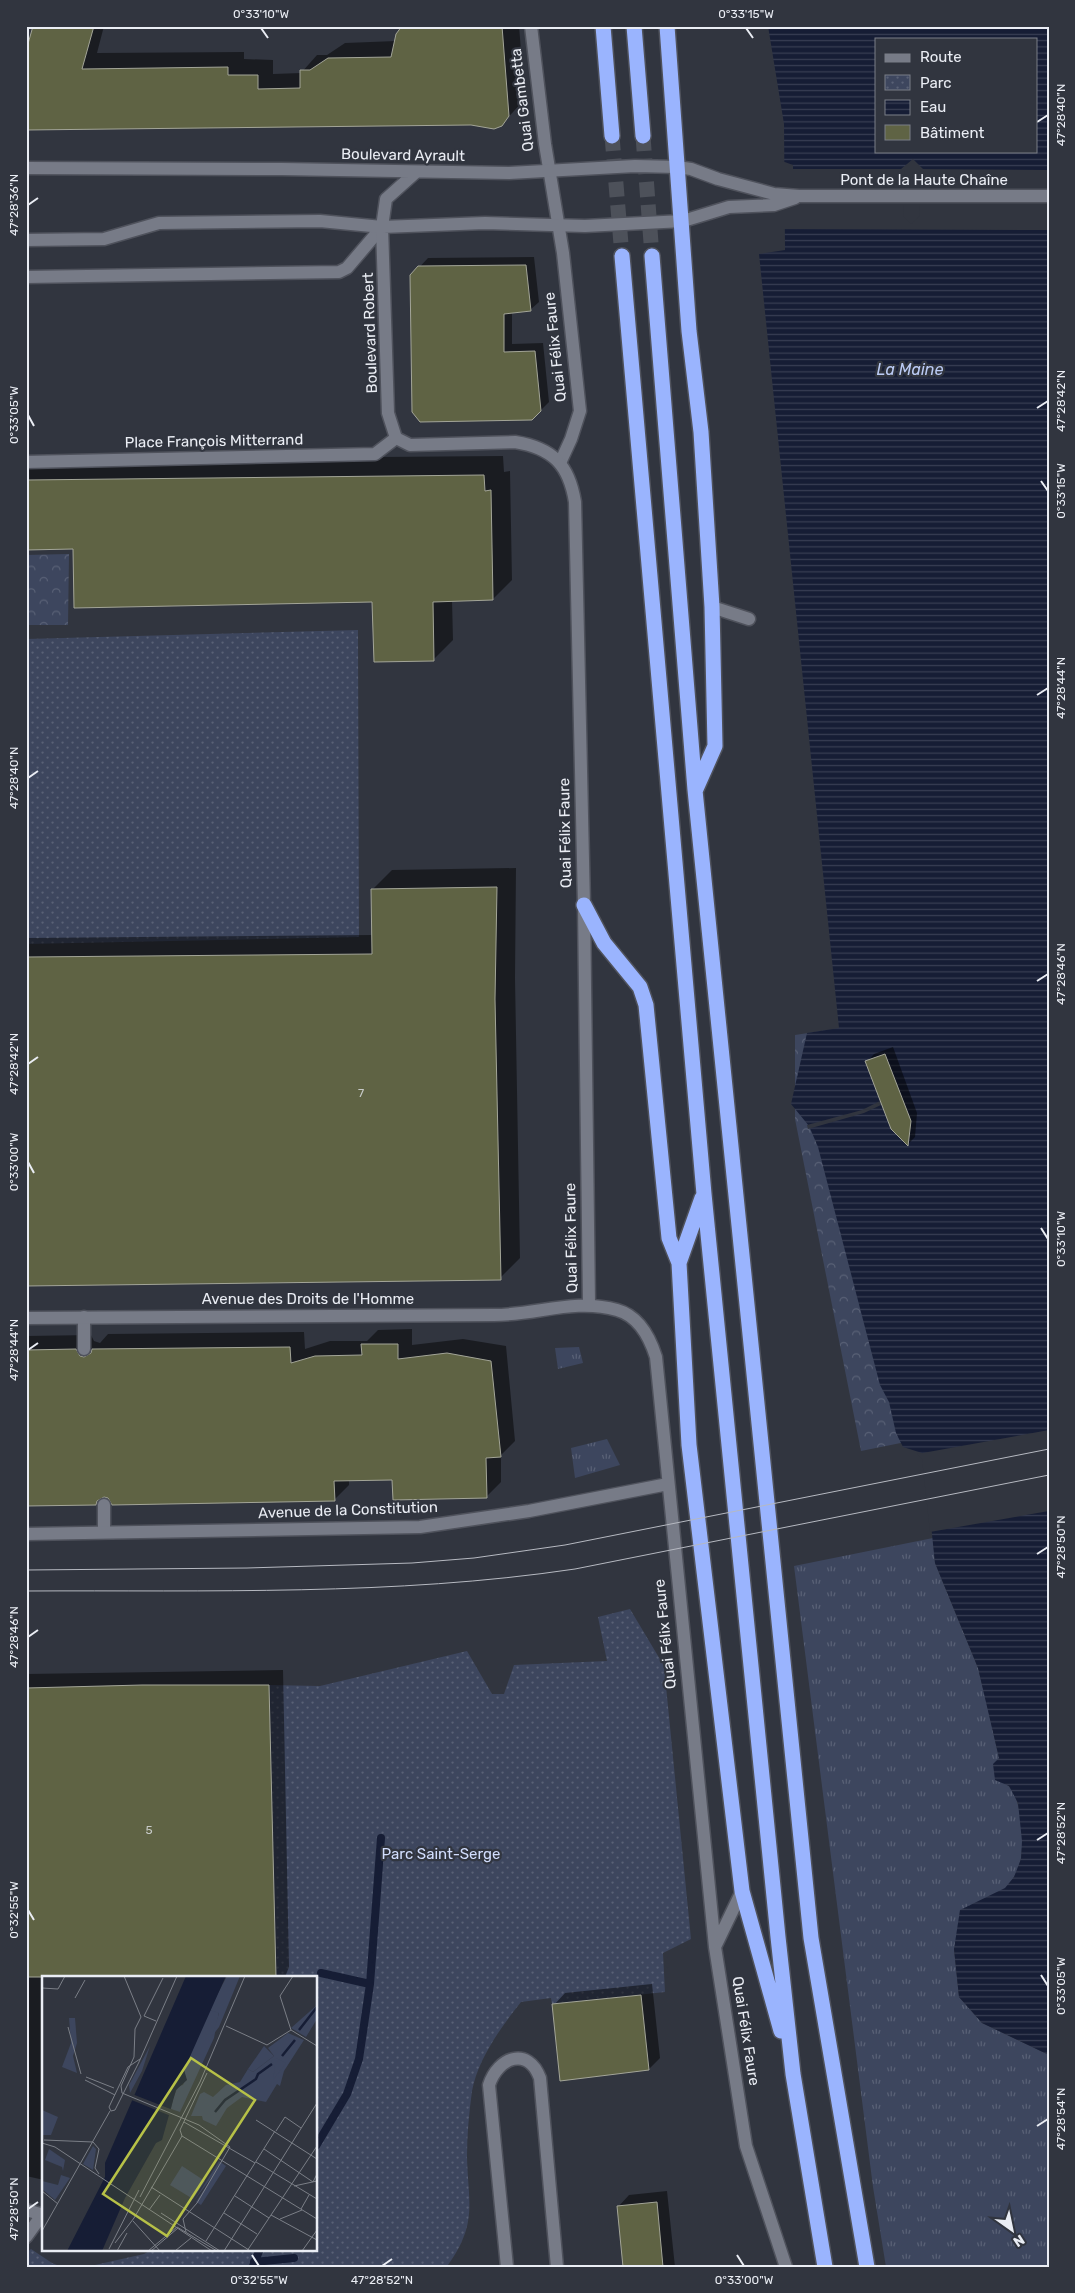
<svg xmlns="http://www.w3.org/2000/svg" width="1075" height="2293" viewBox="0 0 1075 2293" font-family="Rubik,sans-serif">
<style>
.grass{fill:url(#grass-tufts)}
.forest{fill:url(#forest-crowns)}
.park{fill:url(#park-dots)}
.water{fill:url(#water-rules);fill-rule:evenodd}
.pier{fill:#31353f}
.shadow{fill:#0007}
.lines{fill:none;stroke-linecap:round;stroke-linejoin:round}
.stream{stroke:#161d35;stroke-width:8}
.building{fill:#5f6344;stroke:#a3a598}
.highway-tunnel{stroke:#4d515a;stroke-width:15;stroke-dasharray:15 8;stroke-linecap:butt}
.lane-casing{stroke:#4f525c;stroke-width:15}
.street-casing{stroke:#4f525c;stroke-width:15}
.secondary-casing{stroke:#4f525c;stroke-width:15}
.highway-casing{stroke:#4f525c;stroke-width:18}
.lane{stroke:#777b87;stroke-width:12}
.street{stroke:#777b87;stroke-width:12}
.secondary{stroke:#777b87;stroke-width:12}
.highway{stroke:#9ab4fe;stroke-width:15}
.tram{stroke:#b6b9c1;stroke-width:1}
.ticks{fill:none;stroke:#eaedf4;stroke-width:2}
.labels{text-anchor:middle;dominant-baseline:central;stroke-width:4.5;stroke-linejoin:round;paint-order:stroke}
.number-label{font-size:12px;fill:#c7cac8}
.street-label{font-size:15px;fill:#eaedf4;stroke:#31353f}
.park-label{font-size:15px;fill:#d1ddfd;stroke:#31353f}
.water-label{font-size:16px;font-style:italic;fill:#bbcbf5;stroke:#31353f}
.inset-river{fill:none;stroke:#161d35;stroke-width:2.5}
.inset-road{fill:none;stroke:#7b7f87;stroke-width:1}
.view{fill:#b7c147;fill-opacity:0.15;stroke:#b7c147;stroke-width:2.5}
.inset-edge{fill:none;stroke:#eaedf4;stroke-width:2.5}
.neatline{fill:none;stroke:#eaedf4;stroke-width:2}
.ticks-label{font-size:12px;text-anchor:middle;fill:#eaedf4}
</style>
<defs>
<pattern id="grass-tufts" width="24" height="20" patternUnits="userSpaceOnUse" patternTransform="scale(1.25)"><rect width="24" height="20" fill="#3d465e"/><path d="M3 7l-1-3M5 7V3M7 7l1-3M15 17l-1-3M17 17v-4M19 17l1-3" fill="none" stroke="#596176"/></pattern>
<pattern id="forest-crowns" width="20" height="18" patternUnits="userSpaceOnUse" patternTransform="scale(1.25)"><rect width="20" height="18" fill="#3d465e"/><path d="M2 6a3 3 0 1 1 6 0M12 15a3 3 0 1 1 6 0" fill="none" stroke="#596176"/></pattern>
<pattern id="park-dots" width="8" height="8" patternUnits="userSpaceOnUse" patternTransform="scale(1.25)"><rect width="8" height="8" fill="#3d465e"/><path d="M2 2h.1M6 6h.1" fill="none" stroke="#596176" stroke-width="1.8" stroke-linecap="round"/></pattern>
<pattern id="water-rules" width="6" height="5" patternUnits="userSpaceOnUse" patternTransform="scale(1.25)"><rect width="6" height="5" fill="#161d35"/><path d="M0 2.5h6" fill="none" stroke="#383e53"/></pattern>
</defs>
<rect width="100%" height="100%" fill="#31353f"/>
<path class="grass" d="M579,1347L583,1363L558,1369L555,1348Z
M607,1439L620,1465L575,1478L571,1448Z
M933,1538L935,1563L978,1668L988,1709L999,1758L995,1780C999,1781 1003,1782 1006,1784C1022,1793 1025,1846 1020,1862C1018,1871 1012,1882 1005,1889C995,1898 979,1901 967,1908L954,1949L959,1997L982,2023L1049,2055V2267H886L873,2187L794,1566Z"/>
<path class="forest" d="M69,554L68,625H26V555Z
M828,1030L965,1430L861,1451L795,1119V1035Z"/>
<path class="park" d="M358,630L359,937L26,944V639Z
M630,1609L664,1666L691,1939L663,1953L665,1992L552,2004L551,1998L521,2002C501,2027 478,2059 472,2091C469,2113 467,2135 467,2156C468,2203 478,2223 448,2265L446,2267H86L144,2254L153,2249H316V1977H276L269,1685L320,1686L467,1651L492,1694H504L514,1665L607,1661L598,1617Z
M31,2249L52,2263L62,2267H26V2253Z"/>
<path class="water" d="M768,26H1049V2055L982,2023L959,1997L954,1949L960,1910L1005,1888L1014,1877L1021,1859L1022,1841L1018,1803L1009,1786L995,1780L993,1764L999,1758L978,1668L935,1563L924,1458L922,1453L903,1447L896,1433L889,1402L880,1385L818,1147L809,1126L791,1104L807,1033L839,1028L759,254L785,250L784,124ZM876,39H1036V151H876ZM913,159L923,169L922,217L911,228L901,217V169Z"/>
<path class="pier" d="M782,161L793,165V169H905L903,216L911,224L920,216L919,169L1049,170V230L782,229Z
M880,1101L881,1105L864,1113L808,1129L807,1125L862,1110Z
M1049,1430V1511L930,1532L922,1459L917,1454Z"/>
<path class="shadow" d="M34,26H104L97,53L244,52V59L273,60V74L301,73L317,55H327L345,43L396,41L403,26H519L525,99L501,125L26,129Z
M534,257L539,302L530,310L512,312V344L543,343L549,402L532,419L411,276L428,258Z
M503,456L504,472L510,471L512,580L493,599L452,600L453,640L433,660L374,601L74,548H26V460Z
M516,868L515,978L520,1258L500,1278L26,1285V938L373,935L372,890L392,870Z
M893,1047L917,1113L915,1137L908,1144L867,1062L874,1054Z
M412,1329V1345L463,1339L506,1346L515,1441L501,1455V1482L486,1497L393,1478L349,1479V1485L334,1500L104,1496L95,1504L26,1505V1336L91,1335L94,1341L100,1343L108,1334L304,1332L305,1349L330,1341H367L378,1330Z
M283,1670L289,1967L285,1977H44V2180L26,2176V1674Z
M652,1984L660,2058L649,2069L554,2005L565,1993Z
M667,2191L675,2267H624L618,2207L629,2195Z"/>
<g class="lines">
<path class="stream" d="M321,1973L370,1984
M316,2146L347,2094L359,2059L370,1984L381,1838
M254,2262L294,2258
M253,2266L260,2249"/>
</g>
<path class="building" d="M33,26H94L82,69L228,67V75H258V89L300,88V70H310L328,58L391,57L396,34L402,26H502L509,116L502,126L494,129L471,125L26,130V51Z
M526,265L531,311L504,314V352L535,351L541,411L532,420L420,422L412,412L410,275L418,266Z
M484,475L485,491L491,490L493,600L433,602L434,661L374,662L372,602L74,608L73,549L26,550V480Z
M497,887L495,999L501,1280L26,1286V957L372,954L371,889Z
M885,1054L911,1121L908,1146L891,1129L865,1061Z
M361,1344H398V1359L447,1353L491,1361L501,1457L486,1458L487,1498L393,1500L392,1480L334,1481L335,1501L112,1505L108,1498L104,1497L97,1501L96,1505L26,1506V1350L76,1349L80,1356L84,1357L91,1353L92,1349L290,1347L291,1363L315,1356L362,1355Z
M142,1685H269L276,1977H26V1688Z
M641,1995L649,2070L560,2081L552,2004Z
M657,2202L663,2267H623L617,2206Z"/>
<g class="lines">
<path class="highway-tunnel" d="M612,136L622,256
M643,136L652,256"/>
<defs>
<path id="lane" d="M26,277L339,272L347,268L382,227
M712,607L749,619
M84,1317V1349
M104,1505V1532
M26,2210L44,2215
M26,2237L42,2215
M507,2267L489,2085C498,2057 528,2046 540,2078L557,2267"/>
<path id="street" d="M531,26L545,144L563,253L580,411L571,439L560,463
M26,462L375,454L396,438
M584,906L589,1304
M26,1318C182,1316 338,1315 494,1315C537,1315 575,1298 617,1310C639,1316 650,1338 656,1357L715,1947L746,2146L786,2267
M26,1534L420,1527L529,1511L668,1484
M715,1947L742,1891"/>
<path id="secondary" d="M26,168L282,169L509,173L635,166L677,167L691,169L718,179L774,194L799,196H1049
M415,173L386,199L382,227L388,413L396,438L410,445L515,442C553,448 569,465 575,502L584,905
M26,240L104,239L159,223L320,221L382,227L485,223L585,226L683,221L729,207L774,205L795,198"/>
<path id="highway" d="M603,26L612,136
M634,26L643,136
M667,26L689,331L701,432L712,607L715,746L696,789
M622,256L704,1194L778,1937L793,2074L825,2267
M652,256L695,790L811,1938L867,2267
M584,905L604,943L640,987L646,1005L669,1238L679,1263L689,1445L742,1891L781,2031
M679,1263L702,1198"/>
</defs>
<use href="#lane" class="lane-casing"/>
<use href="#street" class="street-casing"/>
<use href="#secondary" class="secondary-casing"/>
<use href="#highway" class="highway-casing"/>
<use href="#lane" class="lane"/>
<use href="#street" class="street"/>
<use href="#secondary" class="secondary"/>
<use href="#highway" class="highway"/>
<path class="tram" d="M26,1570L247,1568L412,1563L474,1558L565,1545L1049,1449
M26,1591C209,1590 394,1596 575,1569L1049,1475"/>
</g>
<path class="ticks" d="M261,28L268,38M746,28L753,38M1037,122L1048,115M28,205L38,198M1037,408L1048,401M28,415L34,426M1041,481L1048,491M1037,695L1048,688M28,778L38,771M1037,981L1048,974M28,1064L38,1057M28,1162L34,1173M1041,1228L1048,1239M28,1350L38,1343M1037,1554L1048,1547M28,1637L38,1630M1037,1840L1048,1833M28,1910L34,1920M1041,1975L1048,1986M1037,2126L1048,2119M28,2209L38,2202M252,2255L259,2266M737,2255L744,2266M382,2266L392,2259"/>
<g class="labels">
<g class="number-label">
<text x="361" y="1093">7</text>
<text x="149" y="1830">5</text>
</g>
<g class="street-label">
<text transform="translate(522 100) rotate(-97)">Quai Gambetta</text>
<text transform="translate(403 155) rotate(1)">Boulevard Ayrault</text>
<text x="924" y="180">Pont de la Haute Chaîne</text>
<text transform="translate(370 333) rotate(-92)">Boulevard Robert</text>
<text transform="translate(555 347) rotate(-96)">Quai Félix Faure</text>
<text transform="translate(214 441) rotate(-1)">Place François Mitterrand</text>
<text transform="translate(565 833) rotate(-91)">Quai Félix Faure</text>
<text transform="translate(571 1238) rotate(-91)">Quai Félix Faure</text>
<text x="308" y="1299">Avenue des Droits de l'Homme</text>
<text transform="translate(348 1510) rotate(-2)">Avenue de la Constitution</text>
<text transform="translate(665 1634) rotate(-96)">Quai Félix Faure</text>
<text transform="translate(746 2031) rotate(81)">Quai Félix Faure</text>
</g>
<g class="park-label">
<text x="441" y="1854">Parc Saint-Serge</text>
</g>
<g class="water-label">
<text x="910" y="369">La Maine</text>
</g>
</g>
<g transform="translate(42 1976)">
<rect width="275" height="275" fill="#31353f"/>
<path d="M275,29V43L264,61L249,52ZM167,34L177,36L172,62L138,136L129,133L131,123L136,110L141,109L144,102L142,94ZM108,70L100,95L88,117L87,109ZM222,70L232,80L211,96L206,93ZM7,173L23,184L21,195L20,191L3,184ZM177,185L184,190L159,229L154,226L172,198L152,225Z" fill="#3d465e"/>
<path d="M185,0H198L177,51L170,60L177,37L167,34ZM27,42H33L35,67L31,80L35,97L20,91L29,67Z" fill="#3d465e"/>
<path d="M246,57L262,64L242,95L238,110L235,108L224,126L200,121L185,132L174,150L161,144L160,140H149L158,118L162,116L171,121L184,109L198,106L206,93L211,96L232,80L226,72ZM51,170L54,173L51,194L41,188ZM140,190L163,205L151,223L128,209ZM19,199L28,202L13,224L0,213V205L16,209Z" fill="#3d465e"/>
<path d="M0,134L16,141L9,159H0Z" fill="#3d465e"/>
<path d="M234,82L244,87L231,104L233,91L229,85Z" fill="#3d465e"/>
<path d="M144,0H184L142,94L145,104L134,114L120,164L114,167L83,222L60,275H25L63,201V187Z" fill="#161d35"/>
<path d="M90,118L131,134L129,140L87,123Z" fill="#31353f"/>
<path class="inset-river" d="M257,54L275,31M240,80L253,64M173,136L183,124L214,103L216,98L230,88"/>
<path class="inset-road" d="M82,0L99,41L93,53L92,81L79,110L80,117L157,149L188,171L155,227L141,243L144,256M0,12L16,13L23,0M33,22L43,4M114,45L102,40L121,2M184,50L225,69L249,54L275,70M26,51L39,98M249,54L238,20L251,0M98,83L86,91L67,131L69,135L73,134L97,86L135,0M44,101L72,112M43,104L73,119M214,144L275,183M142,146L213,187M234,155L243,141L259,152M140,160L275,243M2,164L51,166L57,173L53,192L57,198M0,167L13,171L170,275M222,173L271,206L275,198M214,186L275,223M252,210L275,205M109,211L207,274M0,215L16,228M193,220L227,242M98,221L158,106L203,0M259,233L267,219M107,234L118,219M119,237L178,275M182,237L215,258M229,239L275,264M92,242L140,160L138,154L165,97M238,243L260,234M91,245L118,275M0,255L68,135M164,265L233,155M73,267L92,242M67,273L97,214M75,275L85,257M106,275L135,251L175,275M109,275L136,252M133,275L149,262M182,275L275,127M205,275L275,170M260,275L275,254"/>
<path class="view" d="M149,82L213,124L125,260L61,218Z"/>
<rect width="275" height="275" class="inset-edge"/>
</g>
<rect width="1075" height="2293" fill="none" stroke="#31353f" stroke-width="55"/>
<rect x="875" y="38" width="162" height="115" fill="#31353f" stroke="#7b7f87"/>
<rect x="885" y="54" width="25" height="8" fill="#777b87" stroke="#7b7f87"/>
<text x="920" y="62" font-size="15" fill="#eaedf4">Route</text>
<rect x="885" y="75" width="25" height="15" fill="url(#park-dots)" stroke="#7b7f87"/>
<text x="920" y="88" font-size="15" fill="#eaedf4">Parc</text>
<rect x="885" y="100" width="25" height="15" fill="url(#water-rules)" stroke="#7b7f87"/>
<text x="920" y="112" font-size="15" fill="#eaedf4">Eau</text>
<rect x="885" y="125" width="25" height="15" fill="#5f6344" stroke="#7b7f87"/>
<text x="920" y="138" font-size="15" fill="#eaedf4">Bâtiment</text>
<g transform="translate(1012 2230) rotate(147)" stroke="#31353f" stroke-width="4" paint-order="stroke">
<path d="M0-4L9 19L0 12L-9 19Z" fill="#eaedf4"/>
<text y="-8" font-size="14" font-weight="bold" text-anchor="middle" fill="#eaedf4">N</text>
</g>
<rect x="28" y="28" width="1020" height="2238" class="neatline"/>
<g class="ticks-label">
<text x="261" y="18">0°33'10"W</text>
<text x="746" y="18">0°33'15"W</text>
<text transform="translate(1061 115) rotate(-90)" y="4">47°28'40"N</text>
<text transform="translate(14 205) rotate(-90)" y="4">47°28'36"N</text>
<text transform="translate(1061 401) rotate(-90)" y="4">47°28'42"N</text>
<text transform="translate(14 415) rotate(-90)" y="4">0°33'05"W</text>
<text transform="translate(1061 491) rotate(-90)" y="4">0°33'15"W</text>
<text transform="translate(1061 688) rotate(-90)" y="4">47°28'44"N</text>
<text transform="translate(14 778) rotate(-90)" y="4">47°28'40"N</text>
<text transform="translate(1061 974) rotate(-90)" y="4">47°28'46"N</text>
<text transform="translate(14 1064) rotate(-90)" y="4">47°28'42"N</text>
<text transform="translate(14 1162) rotate(-90)" y="4">0°33'00"W</text>
<text transform="translate(1061 1239) rotate(-90)" y="4">0°33'10"W</text>
<text transform="translate(14 1350) rotate(-90)" y="4">47°28'44"N</text>
<text transform="translate(1061 1547) rotate(-90)" y="4">47°28'50"N</text>
<text transform="translate(14 1637) rotate(-90)" y="4">47°28'46"N</text>
<text transform="translate(1061 1833) rotate(-90)" y="4">47°28'52"N</text>
<text transform="translate(14 1910) rotate(-90)" y="4">0°32'55"W</text>
<text transform="translate(1061 1986) rotate(-90)" y="4">0°33'05"W</text>
<text transform="translate(1061 2119) rotate(-90)" y="4">47°28'54"N</text>
<text transform="translate(14 2209) rotate(-90)" y="4">47°28'50"N</text>
<text x="259" y="2284">0°32'55"W</text>
<text x="382" y="2284">47°28'52"N</text>
<text x="744" y="2284">0°33'00"W</text>
</g>
</svg>
